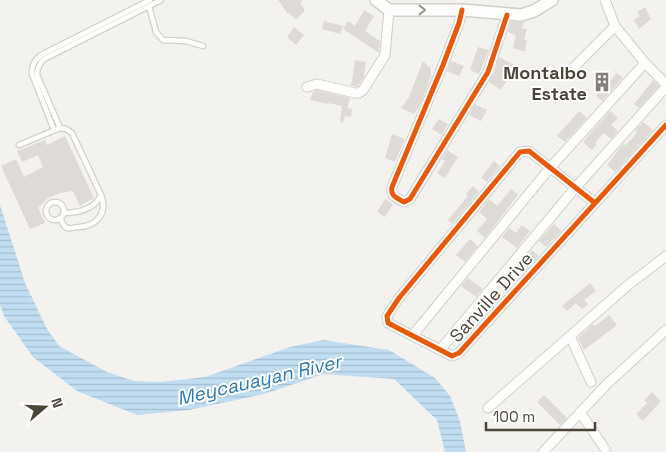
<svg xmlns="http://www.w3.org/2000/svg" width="666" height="452" viewBox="0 0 666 452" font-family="'Space Grotesk',sans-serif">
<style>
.water{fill:url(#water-rules)}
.building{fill:#dedbd6}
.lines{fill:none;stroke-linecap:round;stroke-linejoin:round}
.service-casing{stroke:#d2d0cb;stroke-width:7}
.minor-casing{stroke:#d2d0cb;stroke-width:11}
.tertiary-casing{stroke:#d2d0cb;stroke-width:14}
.service{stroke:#fdfdfc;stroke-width:4.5}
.minor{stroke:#fdfdfc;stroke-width:9}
.tertiary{stroke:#fdfdfc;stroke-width:11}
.cycleway-casing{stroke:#fff;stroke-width:8}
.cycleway{stroke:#e8590c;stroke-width:5}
.oneway{stroke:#9b9791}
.labels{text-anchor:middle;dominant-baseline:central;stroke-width:4;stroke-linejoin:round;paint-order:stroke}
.poi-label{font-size:18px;font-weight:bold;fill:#4b4439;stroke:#fff;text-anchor:end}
.street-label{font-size:18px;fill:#4b4439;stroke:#fff}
.water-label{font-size:19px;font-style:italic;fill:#2e7ab2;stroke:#fff}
</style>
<defs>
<pattern id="water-rules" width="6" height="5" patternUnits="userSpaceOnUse" patternTransform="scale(1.25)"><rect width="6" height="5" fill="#c0ddf1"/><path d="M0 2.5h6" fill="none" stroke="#a6bfcf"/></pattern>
</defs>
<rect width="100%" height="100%" fill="#f4f2ee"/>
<path class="water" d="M0,205L25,283L47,329L59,346L107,372L134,381L160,382L205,377L290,347L323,340L389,350L435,378L450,396L460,421L466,452H445L437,420L394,379L324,374L264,394L189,410L137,415L77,391L33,357L4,316L0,305Z"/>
<path class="building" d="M278,0H303L300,3L305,10L296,20L289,13L288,14Z
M645,7L651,19L639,29L634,20L640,16L637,12Z
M364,10L374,16L365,31L380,41L379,53L343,29L348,21L355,26Z
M324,21L343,26L340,34L322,29Z
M511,22H524L522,28L527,29L524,39L527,40L525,52L513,48L516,35L508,32Z
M294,27L304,35L296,45L287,37Z
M478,47L489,50L479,74L470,70Z
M499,57L516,66L501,90L489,82L494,74Z
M355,60L366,62L364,77L357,87L350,85L352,82Z
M423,61L431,69V77L419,107L414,114L401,108L409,97Z
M451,61L464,66L459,76L447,71Z
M603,73L611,80L617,73L623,78L602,101L596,96L601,91L594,84Z
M653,80L659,86L639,108L634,104Z
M317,90L350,98L347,108L352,109L351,117L345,116L343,123L340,122L342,106L333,104L327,103V104L310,100L313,92Z
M475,104L487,110L481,121L469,115Z
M579,111L587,118L565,142L557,136Z
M610,111L618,118L611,125L618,131L611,139L604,133L595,143L597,144L592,150L583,142Z
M439,119L448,124L442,135L432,129Z
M643,122L653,130L615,172L607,165L623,144L626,145L637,133L635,131Z
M392,134L405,139L395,162L385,158Z
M65,136L94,198L80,206L73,191L60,193L48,198L38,208L45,223L30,229L1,166L16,159L24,177L43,167L38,155L22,162L17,151L45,140L47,145Z
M447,150L458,157L445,178L437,173L445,161L442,159Z
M494,161L500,166L487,182L481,178Z
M473,186L479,192L452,224L448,220L468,196L466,194Z
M511,189L518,195L485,238L477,231L487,219L479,212L489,199L497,206Z
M385,199L393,204L385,217L377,212Z
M554,224L562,231L546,247L539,241Z
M522,225L530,231L517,248L502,237L509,228L516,233Z
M470,239L478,246L465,262L456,255Z
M532,250L539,256L524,272L518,266Z
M468,278L483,289L476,297L461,286Z
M590,283L596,291L584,300L588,304L582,309L576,303L567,311L562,306Z
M609,315L617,325L584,350L578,338L593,324L595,326Z
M652,392L661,401L643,421L636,414L647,403L644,400Z
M544,395L567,418L560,425L537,402Z"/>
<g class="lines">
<defs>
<path id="service" d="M149,6L156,32L163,40L186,41L203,46
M60,128L37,75C37,68 39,64 44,59L161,0
M54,130L32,74C32,65 34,61 41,55L150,0
M19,145L60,128L66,129L72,133L101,195C108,213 97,226 79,227C75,227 70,229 67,228C63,226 62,222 60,218
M46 211a9 9 0 1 1 18 0a9 9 0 1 1-18 0Z
M63,213C78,213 95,209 101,195"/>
<path id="minor" d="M605,0L615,26L645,63L666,84
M462,10L459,23L443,65L392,187C390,196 397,198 404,202L410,199L488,72L507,15
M567,74L615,26
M307,87L317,84L355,93H359L363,90L385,55L389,10
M595,203L529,151L520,152L399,298L387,316L388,323L452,356L459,353L666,125
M412,336L550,168L645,63
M570,336L591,382
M440,350L576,187L666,87
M488,408L627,286L666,256
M580,412L605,449
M543,452L607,384L666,330"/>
<path id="tertiary" d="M376,0L389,10H462L521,15L534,11L552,0"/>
</defs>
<use href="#service" class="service-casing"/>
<use href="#minor" class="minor-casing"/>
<use href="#tertiary" class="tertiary-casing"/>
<use href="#service" class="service"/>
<use href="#minor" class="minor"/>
<use href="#tertiary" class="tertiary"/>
<defs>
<path id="cycleway" d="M462,10L459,23L443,65L392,187C390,196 397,198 404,202L410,199L488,72L507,15
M595,203L529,151L520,152L399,298L387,316L388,323L452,356L459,353L666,125"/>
</defs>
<use href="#cycleway" class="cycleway-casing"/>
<use href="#cycleway" class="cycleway"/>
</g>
<defs><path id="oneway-chevron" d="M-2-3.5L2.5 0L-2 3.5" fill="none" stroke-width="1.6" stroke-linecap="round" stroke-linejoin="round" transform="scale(1.25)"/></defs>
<use class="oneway" href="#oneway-chevron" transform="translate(422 10)"/>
<defs>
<symbol id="building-bare" viewBox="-9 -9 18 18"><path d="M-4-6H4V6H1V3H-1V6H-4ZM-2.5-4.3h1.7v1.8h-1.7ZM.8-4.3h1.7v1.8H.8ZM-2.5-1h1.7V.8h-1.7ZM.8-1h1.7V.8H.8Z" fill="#868178" stroke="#fff" stroke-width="2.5" paint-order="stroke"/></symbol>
</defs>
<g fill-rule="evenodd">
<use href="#building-bare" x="588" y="68" width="28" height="28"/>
</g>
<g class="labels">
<g class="poi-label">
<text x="587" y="72">Montalbo<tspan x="587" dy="21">Estate</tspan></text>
</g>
<g class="street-label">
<text transform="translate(491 297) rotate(-48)">Sanville Drive</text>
</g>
<g class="water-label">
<text transform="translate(259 380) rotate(-13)">Meycauayan River</text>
</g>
</g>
<g transform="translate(45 407) rotate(71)" stroke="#ffffff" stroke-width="4" paint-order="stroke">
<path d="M0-4L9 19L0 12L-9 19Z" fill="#4b4439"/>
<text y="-8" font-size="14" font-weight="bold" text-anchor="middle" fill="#4b4439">N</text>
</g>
<path d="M486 422v8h109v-8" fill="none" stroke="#4b4439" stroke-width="2.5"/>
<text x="493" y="422" font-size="15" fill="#4b4439" stroke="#ffffff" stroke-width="4" paint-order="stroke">100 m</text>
</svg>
